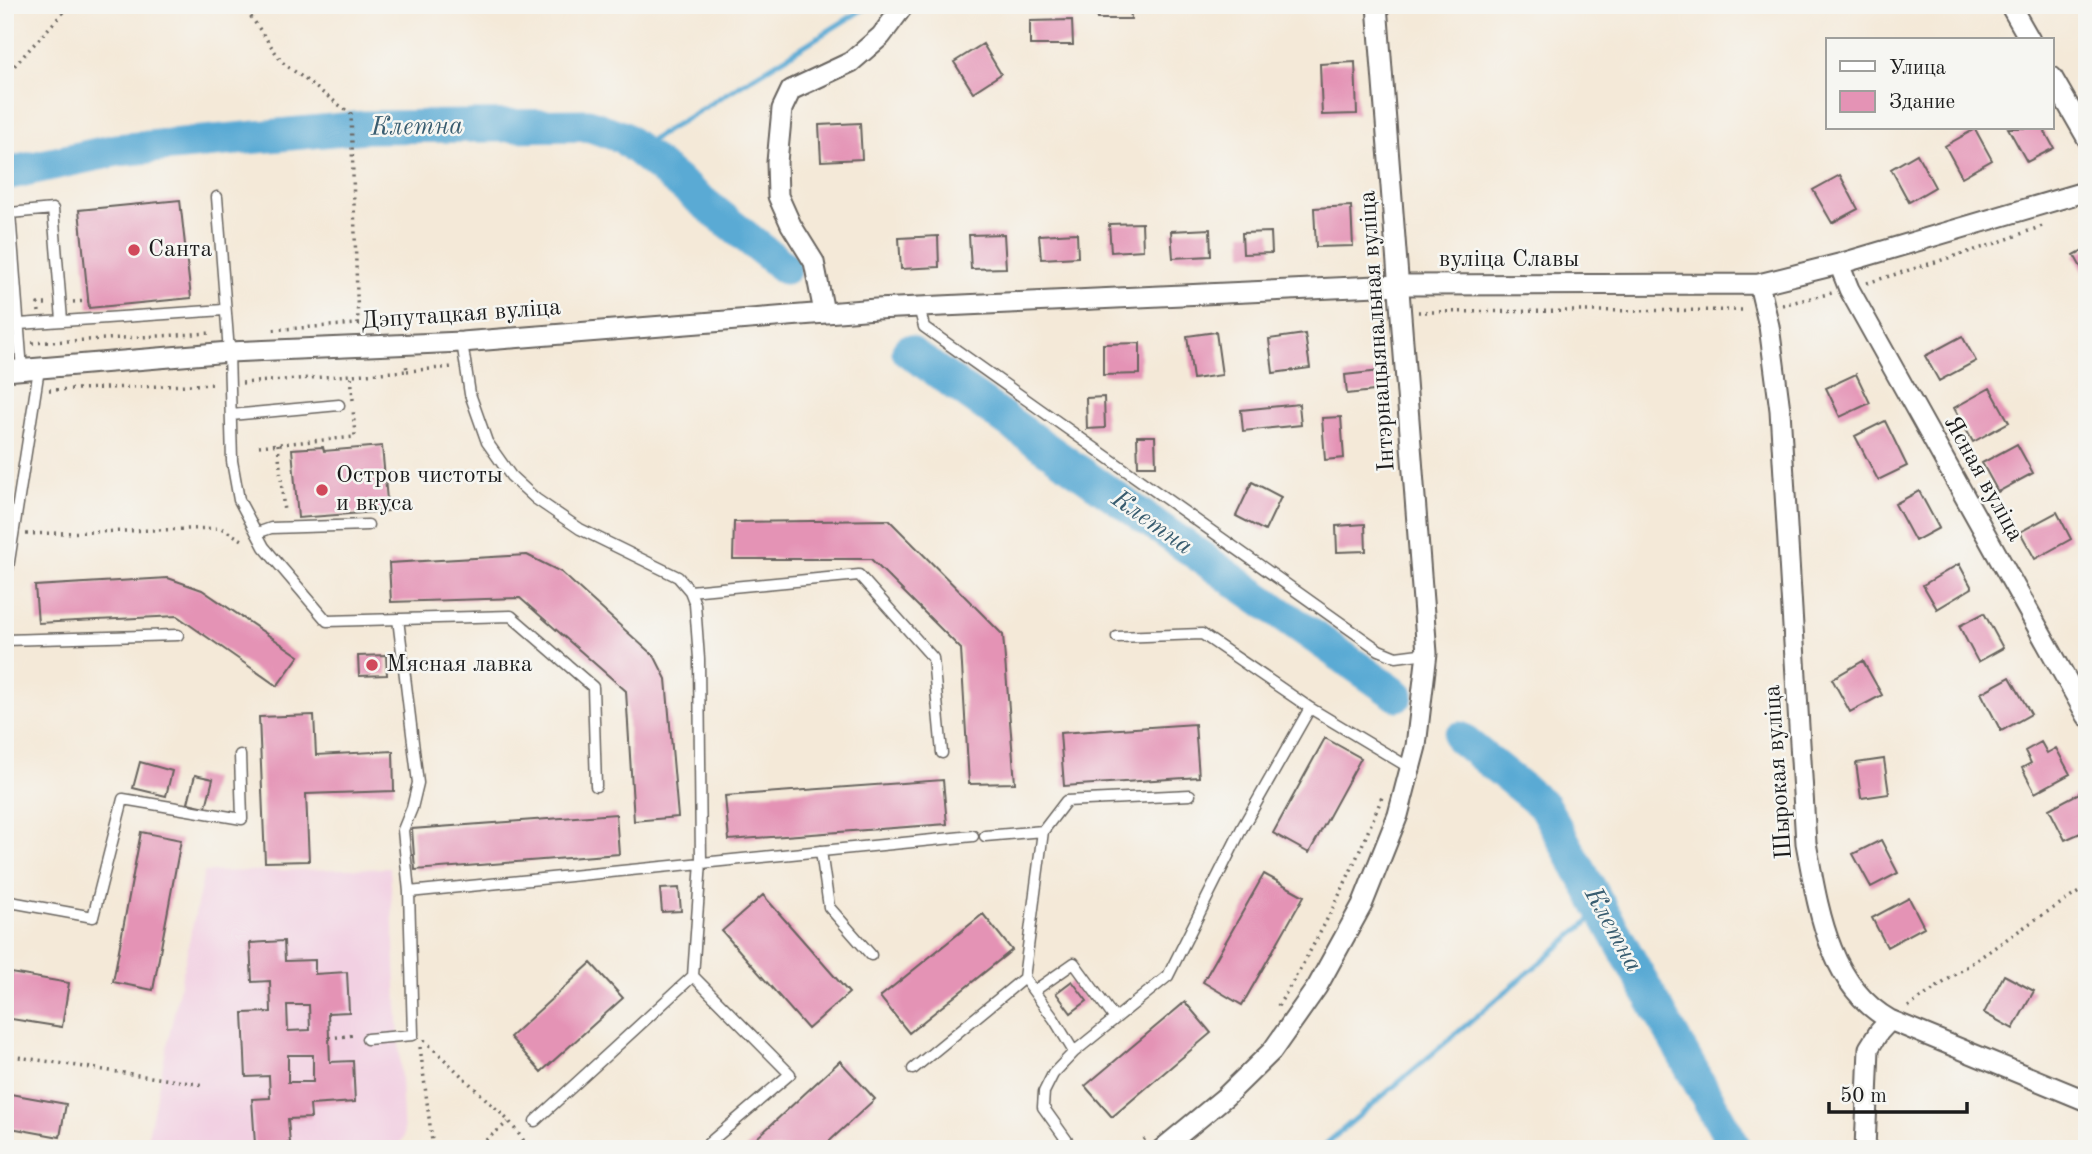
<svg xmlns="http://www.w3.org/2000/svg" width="2092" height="1154" viewBox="0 0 2092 1154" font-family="'Old Standard TT',serif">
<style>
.built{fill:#f2d0e2}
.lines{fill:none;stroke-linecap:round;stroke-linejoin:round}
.stream{stroke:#5aaad4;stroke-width:5}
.river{stroke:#5aaad4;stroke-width:33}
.building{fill:#e493b5;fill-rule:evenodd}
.service-casing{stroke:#68645e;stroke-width:13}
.minor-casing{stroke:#68645e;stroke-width:23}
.path{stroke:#68645e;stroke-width:3.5;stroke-dasharray:2 5;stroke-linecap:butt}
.service{stroke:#fff;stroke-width:10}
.minor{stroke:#fff;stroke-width:19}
.poi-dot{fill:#d1495b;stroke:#f6f6f2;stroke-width:2.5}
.labels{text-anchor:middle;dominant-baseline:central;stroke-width:5;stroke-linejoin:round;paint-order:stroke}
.poi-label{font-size:24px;fill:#1c1c1c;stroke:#f6f6f2;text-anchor:start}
.street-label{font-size:24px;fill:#1c1c1c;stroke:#f6f6f2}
.water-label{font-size:26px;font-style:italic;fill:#385c6f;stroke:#f6f6f2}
</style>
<rect width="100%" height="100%" fill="#f6f6f2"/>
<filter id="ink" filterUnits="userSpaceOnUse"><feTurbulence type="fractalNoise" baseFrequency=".0143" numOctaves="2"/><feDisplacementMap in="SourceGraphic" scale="14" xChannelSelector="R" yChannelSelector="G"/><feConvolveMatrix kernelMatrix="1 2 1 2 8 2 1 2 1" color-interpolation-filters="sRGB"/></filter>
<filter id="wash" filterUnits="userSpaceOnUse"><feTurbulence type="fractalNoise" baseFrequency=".00686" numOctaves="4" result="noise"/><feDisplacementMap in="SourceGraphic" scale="28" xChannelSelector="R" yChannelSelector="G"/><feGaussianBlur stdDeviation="1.57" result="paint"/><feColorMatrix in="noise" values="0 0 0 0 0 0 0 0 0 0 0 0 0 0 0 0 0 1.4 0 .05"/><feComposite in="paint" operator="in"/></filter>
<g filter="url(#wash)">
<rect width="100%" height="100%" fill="#f4e9d8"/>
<path class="built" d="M390,868L404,1137L396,1149H145L204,872Z"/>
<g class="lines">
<path class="stream" d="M637,149L870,5
M1320,1149L1602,910"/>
<path class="river" d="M5,174L117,150L365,127L588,125L622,137L785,268
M908,351L1397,695
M1460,738L1544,806L1736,1149"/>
</g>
<g id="blocks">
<path class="building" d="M1097,5H1130L1131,19H1097Z
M1072,20L1073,45H1030V21Z
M983,44L1001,74L973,92L954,62Z
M1355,62L1357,114L1322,115L1320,64Z
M860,123L862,159L821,161L819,125Z
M2008,128H2043L2054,148L2027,162Z
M1975,129L1992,160L1962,177L1945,146Z
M1917,154L1935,187L1909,202L1891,169Z
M1840,175L1858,209L1832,223L1813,190Z
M180,200L191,298L89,308L79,210Z
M1351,206L1353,246L1316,247L1314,208Z
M1142,223L1143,250L1111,252L1109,224Z
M1210,229L1211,256L1173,258L1171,231Z
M1271,232L1272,253L1243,254L1242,233Z
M1077,233L1078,257L1041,259L1039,235Z
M1004,234L1006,268L971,269L969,235Z
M938,236L939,267L901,269L899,238Z
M2087,248V278L2074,255Z
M1216,332L1222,375L1193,379L1187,336Z
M1305,334L1310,368L1273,373L1269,339Z
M1962,336L1976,361L1939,381L1925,356Z
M1140,343V374L1103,375V344Z
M1380,371L1383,390L1347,394L1345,375Z
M1856,374L1870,403L1840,417L1826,388Z
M1990,388L2009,422L1973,442L1954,408Z
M1104,397L1105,428L1087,429L1086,398Z
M1299,404L1301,425L1243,431L1241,410Z
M1341,417L1344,458L1325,460L1322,418Z
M1885,421L1907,466L1878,480L1855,436Z
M1137,436H1155L1156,466H1138Z
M2017,444L2033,473L1998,492L1982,463Z
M382,446L388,511L298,518L292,449L323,447L324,451Z
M1252,482L1281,497L1265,531L1236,516Z
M1919,491L1939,528L1915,541L1895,504Z
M2057,512L2071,539L2035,559L2020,532Z
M889,520L1003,635L1015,783L969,784L961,649L871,559H733L734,522Z
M1365,524L1366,551L1337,552L1336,526Z
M527,555L561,572L655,657L666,679L678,817L634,821L626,691L520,598L391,602L389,563Z
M1959,564L1972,588L1937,609L1923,585Z
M168,578L202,590L299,656L277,686L177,616L38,623L35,586Z
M1984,613L2003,648L1978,662L1959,626Z
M386,655L387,675L359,676L358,656Z
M1863,661L1882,695L1850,712L1832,679Z
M2010,677L2031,714L2001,731L1981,693Z
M314,715L316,755L393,751L394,791L306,794L309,861L265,862L259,717Z
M1195,724L1199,777L1064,786L1060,733Z
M1325,738L1361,758L1309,853L1273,833Z
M2041,742L2047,753L2056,748L2070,774L2035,793L2022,768L2031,763L2025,751Z
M1884,759L1889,794L1861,798L1856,763Z
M140,762L172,771L166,796L133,788Z
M195,775L213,779L206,807L188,803Z
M943,780L947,824L729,840L725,796Z
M2081,792L2087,804V830L2065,840L2049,809Z
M616,814L619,854L415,870L412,829Z
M141,832L181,840L153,990L113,982Z
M1881,840L1898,873L1871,887L1853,854Z
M1264,874L1304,896L1242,1005L1203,982Z
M679,888L681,911L662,912L660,889Z
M763,895L849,993L808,1029L722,931Z
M1909,898L1924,927L1887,947L1872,918Z
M983,914L1012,950L909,1033L880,997Z
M284,941L285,961L315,960V974L347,972L349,1012L328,1013L330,1062L353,1061L355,1102L310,1105L311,1118L288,1119L290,1143L255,1144L252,1099L270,1098L269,1076L246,1077L243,1013L271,1012L270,981L252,982L250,943ZM287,1005H309L310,1030L288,1031ZM288,1055H313V1082H288Z
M591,963L623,998L541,1072L510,1037Z
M5,972L69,983L62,1027L5,1018Z
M2004,975L2034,991L2013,1029L1984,1013Z
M1072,981L1087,1001L1071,1013L1056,993Z
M1185,1002L1211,1033L1112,1117L1085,1086Z
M840,1061L875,1099L821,1149H745Z
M5,1093L66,1104L60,1137L5,1127Z"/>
</g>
</g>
<g filter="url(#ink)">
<use href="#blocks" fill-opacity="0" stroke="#68645e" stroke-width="2"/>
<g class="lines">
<defs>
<path id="service" d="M217,197L229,352L232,461L239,500L264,547L327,621L511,616L593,687L596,786
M919,307L924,327L1379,650L1396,657L1427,653
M19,324L224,310
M462,342L470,394L487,442L511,476L536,499L580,529L678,577L690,591L695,604L699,659L701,862L693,976L535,1121
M22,370L10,213L53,209L62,320
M231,415L339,405
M257,533L271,528L368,525
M5,587L39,369
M690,591L859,575L933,658L942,753
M398,619L418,783L412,808L403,830L409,892
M1117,637L1202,634L1310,708L1410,768
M5,640L178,635
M985,836L1043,831L1066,801L1190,795
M821,851L829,907L871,955
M5,901L93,917L123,799L242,819L240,755
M693,976L790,1074L702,1149
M1024,978L1054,1019L1074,1052
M1034,991L1074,963L1115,1019
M367,1039L413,1035L409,892L973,836
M913,1069L1024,978L1043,831
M1073,1149L1043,1107L1044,1092L1053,1074L1074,1052L1168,976L1242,828L1310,708"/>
<path id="minor" d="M2010,5L2030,40
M2052,77L2087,138
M1839,264L1849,289L2087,716
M1759,284L1769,326L1780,410L1806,843C1818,907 1828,985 1890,1020L2087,1101
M824,312L814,262L791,225L778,196L777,162L782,109L791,90L851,62L881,36L904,5
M5,371L229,352L462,342L876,309L1399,285L1759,284L1839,264L2087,191
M1162,1149L1225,1097L1272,1051L1317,987L1362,905L1398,815L1416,746L1427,653L1377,5
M1865,1149L1869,1048L1879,1032L1890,1020"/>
</defs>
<use href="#service" class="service-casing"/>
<use href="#minor" class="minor-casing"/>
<path class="path" d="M243,5L282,62L351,114L358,324L269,330
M5,76L70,5
M1867,283L1991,245L2045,225
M73,302L88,301
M1782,305L1832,293
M39,312L38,304H48
M1418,312L1747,310
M358,324H405V327
M32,343L213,333
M407,371L453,367
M242,383L351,375
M49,390L216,384
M353,400L351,375L407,371L406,363
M278,444L284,513
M259,446L355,437L353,408
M26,534L221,528L246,542
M1278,1006C1320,938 1353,871 1382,797
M1908,1007L2036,919L2087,887
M329,1038L355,1035
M424,1040L509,1121L530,1149
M420,1047L433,1149
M5,1055L204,1085
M475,1149L508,1122
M1133,1149L1145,1139"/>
<use href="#service" class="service"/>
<use href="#minor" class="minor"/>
</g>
</g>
<g class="poi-dot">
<circle cx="134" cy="250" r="7"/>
<circle cx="322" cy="490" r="7"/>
<circle cx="372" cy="665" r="7"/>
</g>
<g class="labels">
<g class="poi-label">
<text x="148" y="250">Санта</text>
<text x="336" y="476">Остров чистоты<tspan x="336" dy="28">и вкуса</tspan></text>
<text x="386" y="665">Мясная лавка</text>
</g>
<g class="street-label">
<text x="1509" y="260">вуліца Славы</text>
<text transform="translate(461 315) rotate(-4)">Дэпутацкая вуліца</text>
<text transform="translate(1378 331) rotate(-94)">Інтэрнацыянальная вуліца</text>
<text transform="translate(1983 479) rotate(61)">Ясная вуліца</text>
<text transform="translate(1779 772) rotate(-94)">Шырокая вуліца</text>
</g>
<g class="water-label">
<text transform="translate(417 127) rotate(-1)">Клетна</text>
<text transform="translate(1152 523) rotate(35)">Клетна</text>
<text transform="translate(1613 930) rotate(61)">Клетна</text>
</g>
</g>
<rect width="2092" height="1154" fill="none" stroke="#f6f6f2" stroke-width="28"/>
<rect x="1826" y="38" width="228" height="91" fill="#f6f6f2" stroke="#9f9f9c" stroke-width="2"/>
<rect x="1840" y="61" width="35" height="10" fill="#ffffff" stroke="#9f9f9c" stroke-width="2"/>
<text x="1889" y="74" font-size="21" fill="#1c1c1c">Улица</text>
<rect x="1840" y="91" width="35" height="21" fill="#e493b5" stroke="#9f9f9c" stroke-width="2"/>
<text x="1889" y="108" font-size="21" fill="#1c1c1c">Здание</text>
<path d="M1829 1102v10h138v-10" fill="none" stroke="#1c1c1c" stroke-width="3.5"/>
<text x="1840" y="1102" font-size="21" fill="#1c1c1c" stroke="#f6f6f2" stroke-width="5" paint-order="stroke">50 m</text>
</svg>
